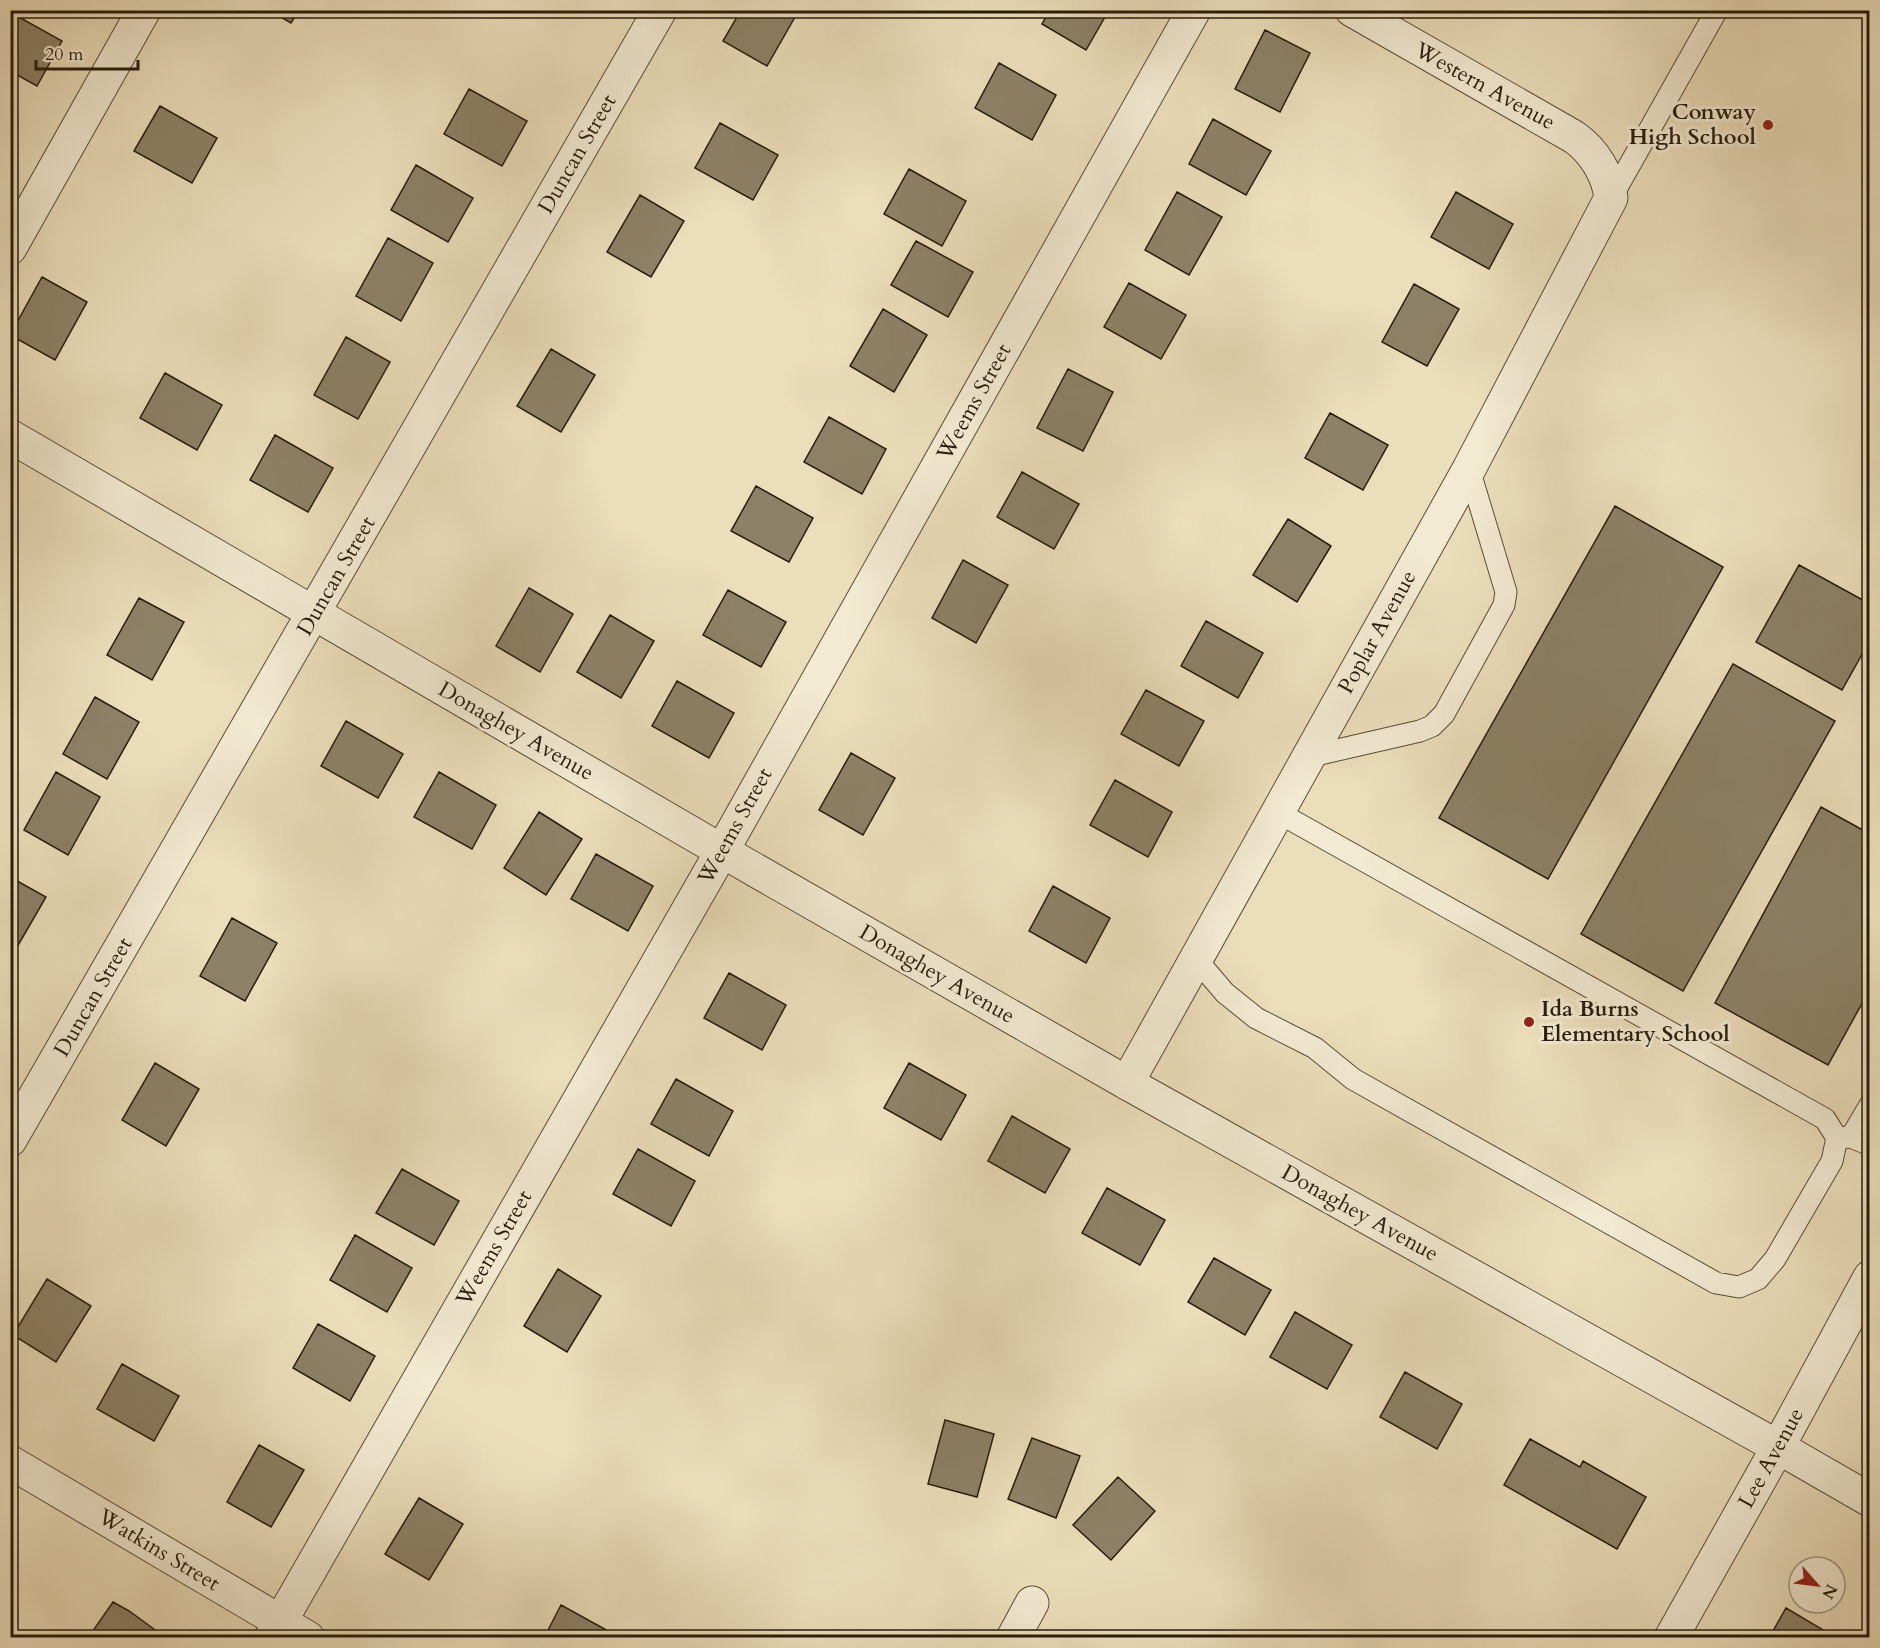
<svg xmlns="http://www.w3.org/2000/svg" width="1880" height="1648" viewBox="0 0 1880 1648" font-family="Cardo,serif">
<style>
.building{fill:#8d8167;stroke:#271c0d;stroke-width:1.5}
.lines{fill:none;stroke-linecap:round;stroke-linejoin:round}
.service-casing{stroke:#584c38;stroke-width:23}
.minor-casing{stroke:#584c38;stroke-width:35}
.tertiary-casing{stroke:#584c38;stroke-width:35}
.service{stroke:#f2ead2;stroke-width:21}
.minor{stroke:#f2ead2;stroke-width:33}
.tertiary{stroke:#f2ead2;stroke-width:33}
.poi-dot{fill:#8f2418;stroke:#f2ead2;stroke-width:2}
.labels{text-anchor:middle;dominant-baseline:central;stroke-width:6;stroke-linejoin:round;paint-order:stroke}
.street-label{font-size:22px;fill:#271c0d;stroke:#f2ead2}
.poi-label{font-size:22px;font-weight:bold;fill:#271c0d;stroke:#f2ead2;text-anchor:end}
</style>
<rect width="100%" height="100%" fill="#ebdeba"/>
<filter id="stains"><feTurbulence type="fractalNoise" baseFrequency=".00333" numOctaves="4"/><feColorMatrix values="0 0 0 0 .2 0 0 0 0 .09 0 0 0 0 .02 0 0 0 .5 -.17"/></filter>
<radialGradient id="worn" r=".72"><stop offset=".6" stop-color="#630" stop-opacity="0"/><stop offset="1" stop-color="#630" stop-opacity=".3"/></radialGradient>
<path class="building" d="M268,10H299L291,23Z
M741,10H799L767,66L723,41Z
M1050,10H1109L1086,50L1042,24Z
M10,12L62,41L37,86L10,71Z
M1265,30L1310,53L1280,112L1235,89Z
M999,63L1056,95L1032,140L975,108Z
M469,89L527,121L502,166L444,134Z
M160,106L217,138L192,183L134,151Z
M1213,119L1271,151L1246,195L1189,164Z
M720,123L778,155L753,200L695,168Z
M416,165L473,198L448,242L391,210Z
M909,169L966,201L942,246L884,214Z
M1177,192L1222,217L1189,275L1145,250Z
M1456,192L1513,224L1489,269L1431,237Z
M640,195L684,221L651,277L607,252Z
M388,238L433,263L401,321L356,296Z
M916,241L973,272L948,317L891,285Z
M42,277L87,302L55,360L10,335Z
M1129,283L1186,315L1161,359L1104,327Z
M1414,284L1459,309L1427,366L1382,342Z
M883,309L927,335L894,392L850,366Z
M346,337L390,362L358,419L314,395Z
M551,349L595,375L561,432L517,406Z
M1068,369L1113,392L1083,451L1037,428Z
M165,373L222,405L197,450L140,418Z
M1330,413L1388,445L1363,490L1305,458Z
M829,417L886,449L862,494L804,462Z
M275,435L333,468L308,512L250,480Z
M1022,472L1079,504L1054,549L997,517Z
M756,486L813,518L789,562L731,531Z
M1615,506L1723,567L1548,879L1439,818Z
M1288,519L1331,546L1297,602L1253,575Z
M963,560L1008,585L976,643L932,618Z
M1799,565L1870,604V640L1842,690L1756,642Z
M529,588L573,614L540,672L496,646Z
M728,590L786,622L761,667L703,635Z
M139,598L184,622L152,680L107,655Z
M610,615L654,641L621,698L577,672Z
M1206,621L1263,653L1238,698L1181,666Z
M1733,664L1835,721L1683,991L1581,934Z
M677,681L734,713L709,758L652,726Z
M1146,690L1204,721L1179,766L1121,734Z
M95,697L139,722L107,779L63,754Z
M346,721L403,754L378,798L321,766Z
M851,753L895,778L863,835L819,810Z
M56,772L100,797L68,855L24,830Z
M439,772L496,805L472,849L414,817Z
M1115,780L1172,812L1148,857L1090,825Z
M1821,807L1870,834V989L1828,1065L1715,1003Z
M539,812L582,839L546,895L504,868Z
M596,854L653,886L628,931L571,899Z
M10,877L46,897L13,954L10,953Z
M1053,886L1110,918L1086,963L1029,931Z
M232,918L277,943L245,1001L200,976Z
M729,973L786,1005L762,1050L704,1018Z
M155,1063L199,1089L166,1146L122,1120Z
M909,1063L966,1095L941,1140L884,1108Z
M676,1079L733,1111L709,1156L651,1124Z
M1012,1116L1070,1149L1045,1193L988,1161Z
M638,1149L695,1181L671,1226L613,1194Z
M402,1169L459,1201L434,1245L376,1213Z
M1107,1188L1165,1220L1140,1265L1082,1233Z
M355,1235L412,1268L387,1312L330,1280Z
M1214,1258L1271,1290L1245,1335L1188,1302Z
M558,1269L601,1296L567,1352L524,1326Z
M47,1279L91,1306L56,1362L13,1335Z
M1295,1312L1352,1345L1327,1389L1270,1357Z
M318,1324L375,1356L350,1401L293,1368Z
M122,1364L179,1396L154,1441L97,1409Z
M1405,1372L1462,1404L1437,1449L1380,1417Z
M945,1420L994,1434L977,1497L928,1484Z
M1032,1438L1080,1456L1056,1518L1008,1499Z
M1530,1439L1580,1467L1583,1461L1646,1497L1617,1549L1504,1485Z
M259,1445L304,1470L271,1527L227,1502Z
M1118,1477L1155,1511L1111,1560L1073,1525Z
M419,1498L463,1524L429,1580L385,1554Z
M113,1602L129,1611L166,1638H88Z
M561,1605L619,1637L618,1638H544Z
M1786,1608L1830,1634L1828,1638H1769Z"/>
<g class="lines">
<defs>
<path id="service" d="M1611,198L1717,10
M1307,757L1420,731L1432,726L1444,714L1504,605L1506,592L1469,469
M1196,959L1225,993L1256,1018L1315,1048L1353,1079L1716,1283L1739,1287L1758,1279L1775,1259L1832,1161L1837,1138L1825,1119L1279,813
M1851,1137L1870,1105
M1837,1138L1851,1137L1870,1145"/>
<path id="minor" d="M10,248L144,10
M1127,1083L1469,469L1611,198C1608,174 1594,151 1574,137L1352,10
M10,1140L660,10
M10,1462L308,1638
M271,1638L722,851L1194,10
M1013,1638L1032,1603
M1671,1638L1778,1447L1870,1277"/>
<path id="tertiary" d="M10,436L722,851L1127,1083L1778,1447L1870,1500"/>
</defs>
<use href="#service" class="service-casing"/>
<use href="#minor" class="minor-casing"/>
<use href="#tertiary" class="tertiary-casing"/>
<use href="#service" class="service"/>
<use href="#minor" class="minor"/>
<use href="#tertiary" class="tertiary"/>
</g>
<g class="poi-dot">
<circle cx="1768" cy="125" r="6"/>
<circle cx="1529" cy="1022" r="6"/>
</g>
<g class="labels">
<g class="street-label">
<text transform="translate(1485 86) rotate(29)">Western Avenue</text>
<text transform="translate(577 154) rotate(-60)">Duncan Street</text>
<text transform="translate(974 402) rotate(-61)">Weems Street</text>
<text transform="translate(336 576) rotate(-60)">Duncan Street</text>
<text transform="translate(1377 632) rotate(-61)">Poplar Avenue</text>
<text transform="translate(516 731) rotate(30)">Donaghey Avenue</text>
<text transform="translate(735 826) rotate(-61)">Weems Street</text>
<text transform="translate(937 974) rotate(30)">Donaghey Avenue</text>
<text transform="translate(93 997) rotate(-60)">Duncan Street</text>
<text transform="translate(1360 1213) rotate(29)">Donaghey Avenue</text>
<text transform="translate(494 1248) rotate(-60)">Weems Street</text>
<text transform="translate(1771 1458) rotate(-61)">Lee Avenue</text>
<text transform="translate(159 1550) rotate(31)">Watkins Street</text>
</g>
<g class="poi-label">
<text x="1756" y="112">Conway<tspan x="1756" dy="25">High School</tspan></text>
<text x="1541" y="1009" text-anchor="start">Ida Burns<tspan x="1541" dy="25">Elementary School</tspan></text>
</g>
</g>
<rect width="1880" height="1648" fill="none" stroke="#ebdeba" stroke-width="36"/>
<rect x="12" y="12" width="1856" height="1624" fill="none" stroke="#271c0d" stroke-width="3"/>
<rect x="18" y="18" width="1844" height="1612" fill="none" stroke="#271c0d" stroke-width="1.5"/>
<g transform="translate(1817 1585) rotate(118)"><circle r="28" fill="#f2ead2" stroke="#a19883" stroke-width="1.5"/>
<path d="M0-4.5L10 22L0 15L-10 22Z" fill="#8f2418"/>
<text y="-9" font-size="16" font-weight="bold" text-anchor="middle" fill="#271c0d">N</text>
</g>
<path d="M36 60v9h102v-9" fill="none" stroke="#271c0d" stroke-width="3"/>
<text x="45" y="60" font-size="18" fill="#271c0d" stroke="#f2ead2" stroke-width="4.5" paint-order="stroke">20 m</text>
<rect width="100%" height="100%" filter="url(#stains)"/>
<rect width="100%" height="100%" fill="url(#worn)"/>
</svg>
